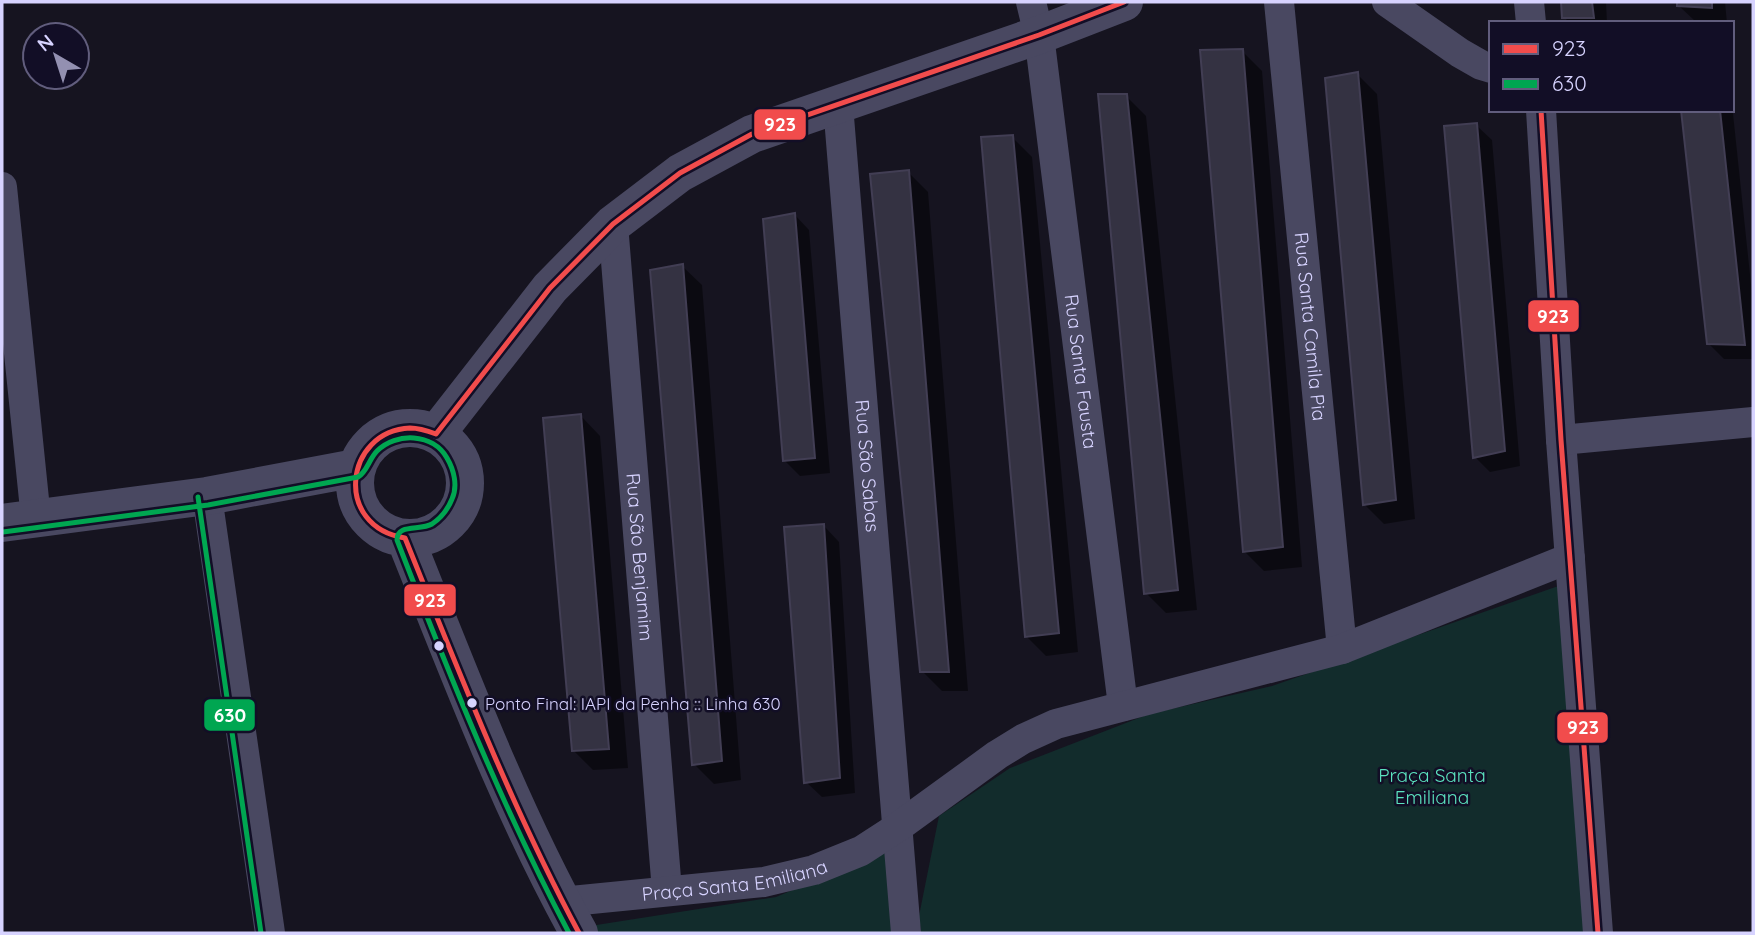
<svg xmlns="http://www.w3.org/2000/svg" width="1755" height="935" viewBox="0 0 1755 935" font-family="Quicksand,sans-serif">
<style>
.green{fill:#122c2c}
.shadow{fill:#0007}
.building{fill:#343242;stroke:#423e54;stroke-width:2}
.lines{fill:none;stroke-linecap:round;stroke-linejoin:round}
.minor{stroke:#494861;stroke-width:30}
.tertiary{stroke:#494861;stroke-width:38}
.bus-1-casing{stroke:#120e26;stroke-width:10}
.bus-2-casing{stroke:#120e26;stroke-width:10}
.bus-1{stroke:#f14c4c;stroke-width:5}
.bus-2{stroke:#00a651;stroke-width:5}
.bus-dot{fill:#d7d3ff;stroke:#120e26;stroke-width:2.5}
.labels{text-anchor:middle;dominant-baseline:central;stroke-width:5;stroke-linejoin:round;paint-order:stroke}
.bus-label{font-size:17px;fill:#d7d3ff;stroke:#120e26;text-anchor:start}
.street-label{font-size:19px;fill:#d7d3ff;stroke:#120e26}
.park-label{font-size:19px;fill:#5be3bf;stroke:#120e26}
.line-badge{stroke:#120e26;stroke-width:2.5}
.badge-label{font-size:19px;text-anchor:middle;font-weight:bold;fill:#fff}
</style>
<rect width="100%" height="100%" fill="#161420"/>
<path class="green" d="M1567,583L1587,933H921L919,916L939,816L1010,768L1149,714L1272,686Z
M885,851L899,933H594L590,926L776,897Z"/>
<path class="shadow" d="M1562,2H1606L1607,23H1570L1564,17Z
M1679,2H1725L1727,23L1695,21L1679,6Z
M1242,51L1262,71L1302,567L1264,571L1244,551Z
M1357,74L1377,94L1415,519L1384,524L1364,504Z
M1126,96L1146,116L1197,610L1166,613L1146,593Z
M1732,104L1753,303V359H1724L1708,343L1683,110H1732Z
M1476,125L1492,140L1520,466L1490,472L1475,457Z
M1012,137L1032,157L1078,652L1046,656L1026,636Z
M908,172L928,192L968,691H942L922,671Z
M794,214L809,230L830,473L800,476L784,460Z
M682,266L702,285L741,780L714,784L694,764Z
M581,416L600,436L628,768L593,770L573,750Z
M824,526L839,542L855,793L822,797L806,782Z"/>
<path class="building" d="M1561,2H1592L1594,18H1562Z
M1677,2H1712V8L1677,6Z
M1243,49L1283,547L1243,552L1200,50Z
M1358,72L1396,500L1363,505L1325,78Z
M1098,94H1127L1178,590L1144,594Z
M1681,110H1720L1745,345L1707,344Z
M1477,123L1505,451L1473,458L1444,126Z
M1013,135L1059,633L1025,637L981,137Z
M909,170L949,672H920L870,174Z
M795,213L815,458L783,461L763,219Z
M683,264L722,761L692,765L650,270Z
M581,414L609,749L572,751L543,418Z
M824,524L840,778L804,783L784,527Z"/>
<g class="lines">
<g class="minor">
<path id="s1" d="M1031,2L1039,35L1123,706"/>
<path id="s2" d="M1279,2L1342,649"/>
<path d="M1387,2L1460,53L1481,65L1491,68"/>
<path d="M1529,2L1531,23"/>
<path id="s3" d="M838,105L906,933"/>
<path d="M1541,110L1561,440L1598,933"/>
<path d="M2,187L36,519"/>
<path id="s4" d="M613,224L667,891"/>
<path d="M1561,440L1753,422"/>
<path d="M207,496L270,933"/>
<path id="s5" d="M561,902L764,882L814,870L861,851L898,827L997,755L1023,739L1056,724L1342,649L1570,558"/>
</g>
<path class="tertiary" d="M355 483a55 55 0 1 1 110 0a55 55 0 1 1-110 0Z
M436,434L550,288L613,224L680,173L752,134L1039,35L1124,2
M2,523L207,496L356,468
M405,538C459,672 509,807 579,933"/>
<defs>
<path id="bus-1" d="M1541,110L1561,440L1598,933
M579,933C511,806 459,672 405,538C333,527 344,431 410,428C419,428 428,431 436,434L550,288L613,224L680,173L752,134L1039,35L1124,2"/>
<path id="bus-2" d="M198,497L261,933
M3,532L208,505L358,477C367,472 369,459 377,451C396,432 433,433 447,458C454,470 458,486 452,499C448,509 441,518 432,524C420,531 397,523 397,540C449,674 502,807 569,933"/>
</defs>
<use href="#bus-1" class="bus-1-casing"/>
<use href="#bus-2" class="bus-2-casing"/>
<use href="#bus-1" class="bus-1"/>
<use href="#bus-2" class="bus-2"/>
</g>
<g class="bus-dot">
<circle cx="439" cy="646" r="6"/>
<circle cx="472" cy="703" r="6"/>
</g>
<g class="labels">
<g class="bus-label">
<text x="485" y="703">Ponto Final: IAPI da Penha :: Linha 630</text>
</g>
<g class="street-label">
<text stroke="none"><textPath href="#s2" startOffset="326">Rua Santa Camila Pia</textPath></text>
<text stroke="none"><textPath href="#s1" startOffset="373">Rua Santa Fausta</textPath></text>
<text stroke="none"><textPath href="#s3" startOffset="362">Rua São Sabas</textPath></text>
<text stroke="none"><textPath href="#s4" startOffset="334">Rua São Benjamim</textPath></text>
<text stroke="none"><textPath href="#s5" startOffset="175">Praça Santa Emiliana</textPath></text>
</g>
<g class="park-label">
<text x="1432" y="775">Praça Santa<tspan x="1432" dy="22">Emiliana</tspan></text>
</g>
</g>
<g class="line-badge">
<rect x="753" y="108" width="54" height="33" rx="7" fill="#f14c4c"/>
<rect x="1527" y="299" width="53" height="34" rx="7" fill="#f14c4c"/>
<rect x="403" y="583" width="54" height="34" rx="7" fill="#f14c4c"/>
<rect x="203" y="698" width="53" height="34" rx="7" fill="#00a651"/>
<rect x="1556" y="711" width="53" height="33" rx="7" fill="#f14c4c"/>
</g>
<g class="badge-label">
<text x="780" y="131">923</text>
<text x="1553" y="323">923</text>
<text x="430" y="607">923</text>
<text x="230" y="722">630</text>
<text x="1583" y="734">923</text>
</g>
<rect width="1755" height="935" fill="none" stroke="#d7d3ff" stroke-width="7"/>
<rect x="1489" y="21" width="245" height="91" fill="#120e26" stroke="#615d7d" stroke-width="2"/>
<rect x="1503" y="44" width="35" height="10" fill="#f14c4c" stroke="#615d7d" stroke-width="2"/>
<text x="1552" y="56" font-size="21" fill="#d7d3ff">923</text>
<rect x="1503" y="79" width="35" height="10" fill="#00a651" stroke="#615d7d" stroke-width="2"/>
<text x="1552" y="91" font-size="21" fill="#d7d3ff">630</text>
<g transform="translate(56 56) rotate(321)"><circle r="33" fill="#120e26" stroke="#615d7d" stroke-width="2"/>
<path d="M0-5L12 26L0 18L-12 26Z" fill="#9390b1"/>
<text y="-10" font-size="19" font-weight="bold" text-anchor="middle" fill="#d7d3ff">N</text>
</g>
</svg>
